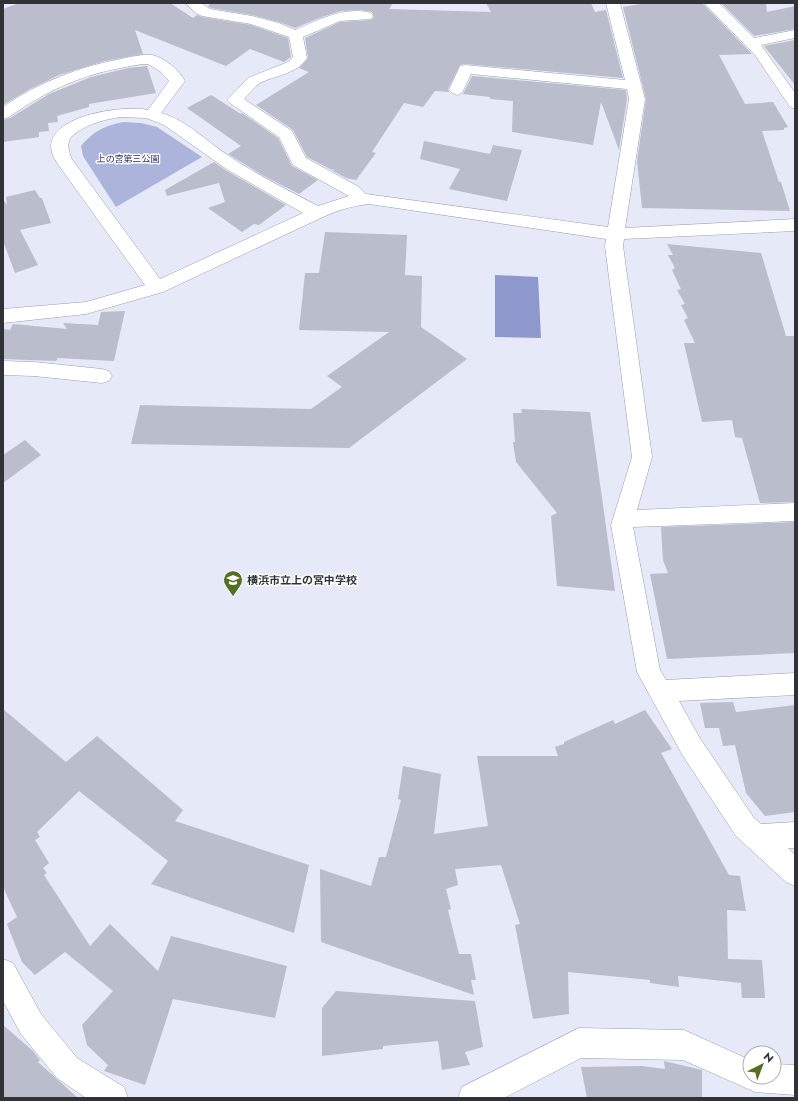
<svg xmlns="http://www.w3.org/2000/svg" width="798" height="1101" viewBox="0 0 798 1101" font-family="Jost,'Noto Sans JP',sans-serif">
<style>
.green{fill:#adb4db}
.water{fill:#8f98cc}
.building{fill:#babdcc}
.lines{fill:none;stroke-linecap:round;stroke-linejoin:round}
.minor-casing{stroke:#9b9ead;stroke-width:1}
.minor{fill:#fff;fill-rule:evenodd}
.labels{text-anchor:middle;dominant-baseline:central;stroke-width:3;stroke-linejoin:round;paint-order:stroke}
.far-park-label{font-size:9px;fill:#252866;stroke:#fff}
.poi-label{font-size:11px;font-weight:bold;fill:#313238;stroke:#fff;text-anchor:start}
</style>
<rect width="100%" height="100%" fill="#e5e9f8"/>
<path class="green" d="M123,122L141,123L157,127L202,157L116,207L83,156L81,146C94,131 104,126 123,122Z"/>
<path class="water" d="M495,275L538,277L541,338L495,337Z"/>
<path class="building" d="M19,3H170L193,18L197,15L202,17L251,25L288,38L291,57L284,62L250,49L226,66L135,30L143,54L105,61L59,75L30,89L3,105V9Z
M211,3H393L389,9L491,12L486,3H591L595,12L606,10L623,78L465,64L460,65L448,89L449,92L435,91L423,107L404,103L372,152L376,153L356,180L346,178L333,171L334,169L332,170L307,157L293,130L256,105L309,72L299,68L308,58L305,38L340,22L371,20L374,17L372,12L361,10L341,11L322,17L295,28L279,22L252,15L211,8L208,6Z
M647,3H702L752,54L719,55L745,104L773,102L788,127L784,128V130L762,131L779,182H781L790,211L642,208L637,161L646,99L623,7Z
M721,3H766L767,12L795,6V29L754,36Z
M795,40V85L764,46Z
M147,66L156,93L89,104V107L57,116L58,122L48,123L49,131L39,132V137L3,142V120L10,118L49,94L91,77L128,68Z
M472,76L626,90L627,99L619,150L601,102L593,145L512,132L513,101L490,99V97L463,94Z
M211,95L241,114L242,113L278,138L292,166L318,180L299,194L262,175L228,154L241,146L187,108Z
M424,141L490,154L493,145L522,150L507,201L449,189L460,169L420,159Z
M214,162L227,171L286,205L259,225L254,224L242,232L208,208L225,202L219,183L167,196L165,190Z
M35,190L40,198H42L51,223L20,230L38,265L15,273L3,241V199L7,205L6,197Z
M325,232L407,235L405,275L422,276L421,327L467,359L349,448L131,444L140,405L311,409L342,387L327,376L389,332L299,330L305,273H319Z
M667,244L761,253L786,336H795V502L760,503L742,438L735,437L732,420L702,422L684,343H695L684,320L688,318L681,305L685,304L677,290L681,289L672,270L675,268L668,255H673Z
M125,311L114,361L58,358L56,361L3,359V329L10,330L13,324L67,329L63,323L98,325L101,312Z
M521,409L590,412L615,591L557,586L551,516L557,513L516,462L513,442H515L513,413H522Z
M25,440L41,455L3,483V455Z
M795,522V653L667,659L650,574L668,573L663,560L661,527Z
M733,702L736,712L795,705V812L765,816L746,793L735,745L723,746L719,728H705L700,703Z
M3,709L66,762L97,736L183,810L175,821L309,865L294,933L151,884L168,861L79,791L37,832L40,837L35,840L49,863L43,868L47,873L44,875L90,946L110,924L158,971L171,936L287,966L275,1018L173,999L145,1085L104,1071L108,1065L87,1045L82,1025L113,991L65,952L35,975L22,962L7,924L17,917L3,887Z
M645,710L672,749L661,753L729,875L740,876L746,911L727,910L728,959L762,960L765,998H742L741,983L678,976L679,987L650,983V980L568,972L569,1014L533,1019L515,925L520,924L501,865L455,869L458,885L446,889L451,909L448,910L459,954H471L476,980H471L474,995L321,942L320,869L371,886L379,857H386L401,800L398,799L403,766L441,774L434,834L488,826L477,756H558L555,747L564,744V742L613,720L615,724Z
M336,991L475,1001L483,1047L465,1052L470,1065L442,1070L438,1041L383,1046V1049L322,1056V1008Z
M3,1025L33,1051L40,1060L38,1062L78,1098H3Z
M664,1061L702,1070V1098H587L581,1067L642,1066L665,1069Z"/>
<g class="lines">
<defs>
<path id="minor" d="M185,3H201L210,9L252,16L279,23L295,30C319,20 344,6 371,13L373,16L371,19L340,21L303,37L307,58C297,74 276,75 260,83C254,87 249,94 244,99L292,131L306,158L359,187L366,194L608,227L629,99L627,89L471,74L462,93L457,95L452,93L449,90L460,66L465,65L625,80L606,3H620L645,99L625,228L795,219V231L624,239L623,246L652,457L637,510L795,503V521L633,527L660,670L666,680L795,673V695L679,701L701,740L754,818L761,824L795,822V848H788L795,855V886L786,882L736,836L683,756L637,672L611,525L632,457L605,246L606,239L369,204C352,206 338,210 323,217L163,292L86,314L3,323V309L86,302L145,285L57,163C27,118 121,104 148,110L169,81L161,72L148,64C139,64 130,66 121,68C80,75 43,93 9,117L3,119V107C39,82 79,67 121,59C131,57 142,54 152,55C165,58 178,69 185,81L161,113C187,120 207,142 229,156C257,175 288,190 318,206L349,196L293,165L279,137L230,103L227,100L248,78L288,62L293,57L289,37L251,24L202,16L196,13ZM120,117L146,118L164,125L228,170L303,213L160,279L71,158L68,146L70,138C83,125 102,120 120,117Z
M704,3H719L754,38L795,30V38L761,45L795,93V109L790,107L755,55Z
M3,361L34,362L102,369L109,371L112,376L109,381L102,383L34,376L3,375Z
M3,959L13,963L41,1014L77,1058L124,1087L128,1098H86L57,1078L21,1034L3,1001Z
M579,1028L684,1030L750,1060V1077H774V1064L795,1065V1095L755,1092L683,1060L581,1058L504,1098H458L462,1087Z"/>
</defs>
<use href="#minor" class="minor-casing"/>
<use href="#minor" class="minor"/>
</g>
<defs>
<symbol id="school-pin" viewBox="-11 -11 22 30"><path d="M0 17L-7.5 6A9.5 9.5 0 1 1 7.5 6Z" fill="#546f22" stroke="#fff"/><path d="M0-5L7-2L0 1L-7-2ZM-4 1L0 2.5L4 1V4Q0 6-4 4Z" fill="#fff"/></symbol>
</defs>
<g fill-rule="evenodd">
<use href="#school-pin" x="222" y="569" width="22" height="30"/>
</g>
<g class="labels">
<g class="far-park-label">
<text x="128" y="158">上の宮第三公園</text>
</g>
<g class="poi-label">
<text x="247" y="580">横浜市立上の宮中学校</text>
</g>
</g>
<rect width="798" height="1101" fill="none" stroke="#313238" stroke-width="8"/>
<g transform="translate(762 1065) rotate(42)"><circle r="19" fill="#ffffff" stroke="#adadaf"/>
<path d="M0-3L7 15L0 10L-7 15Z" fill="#546f22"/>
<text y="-6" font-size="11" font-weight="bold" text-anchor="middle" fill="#313238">N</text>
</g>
</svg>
